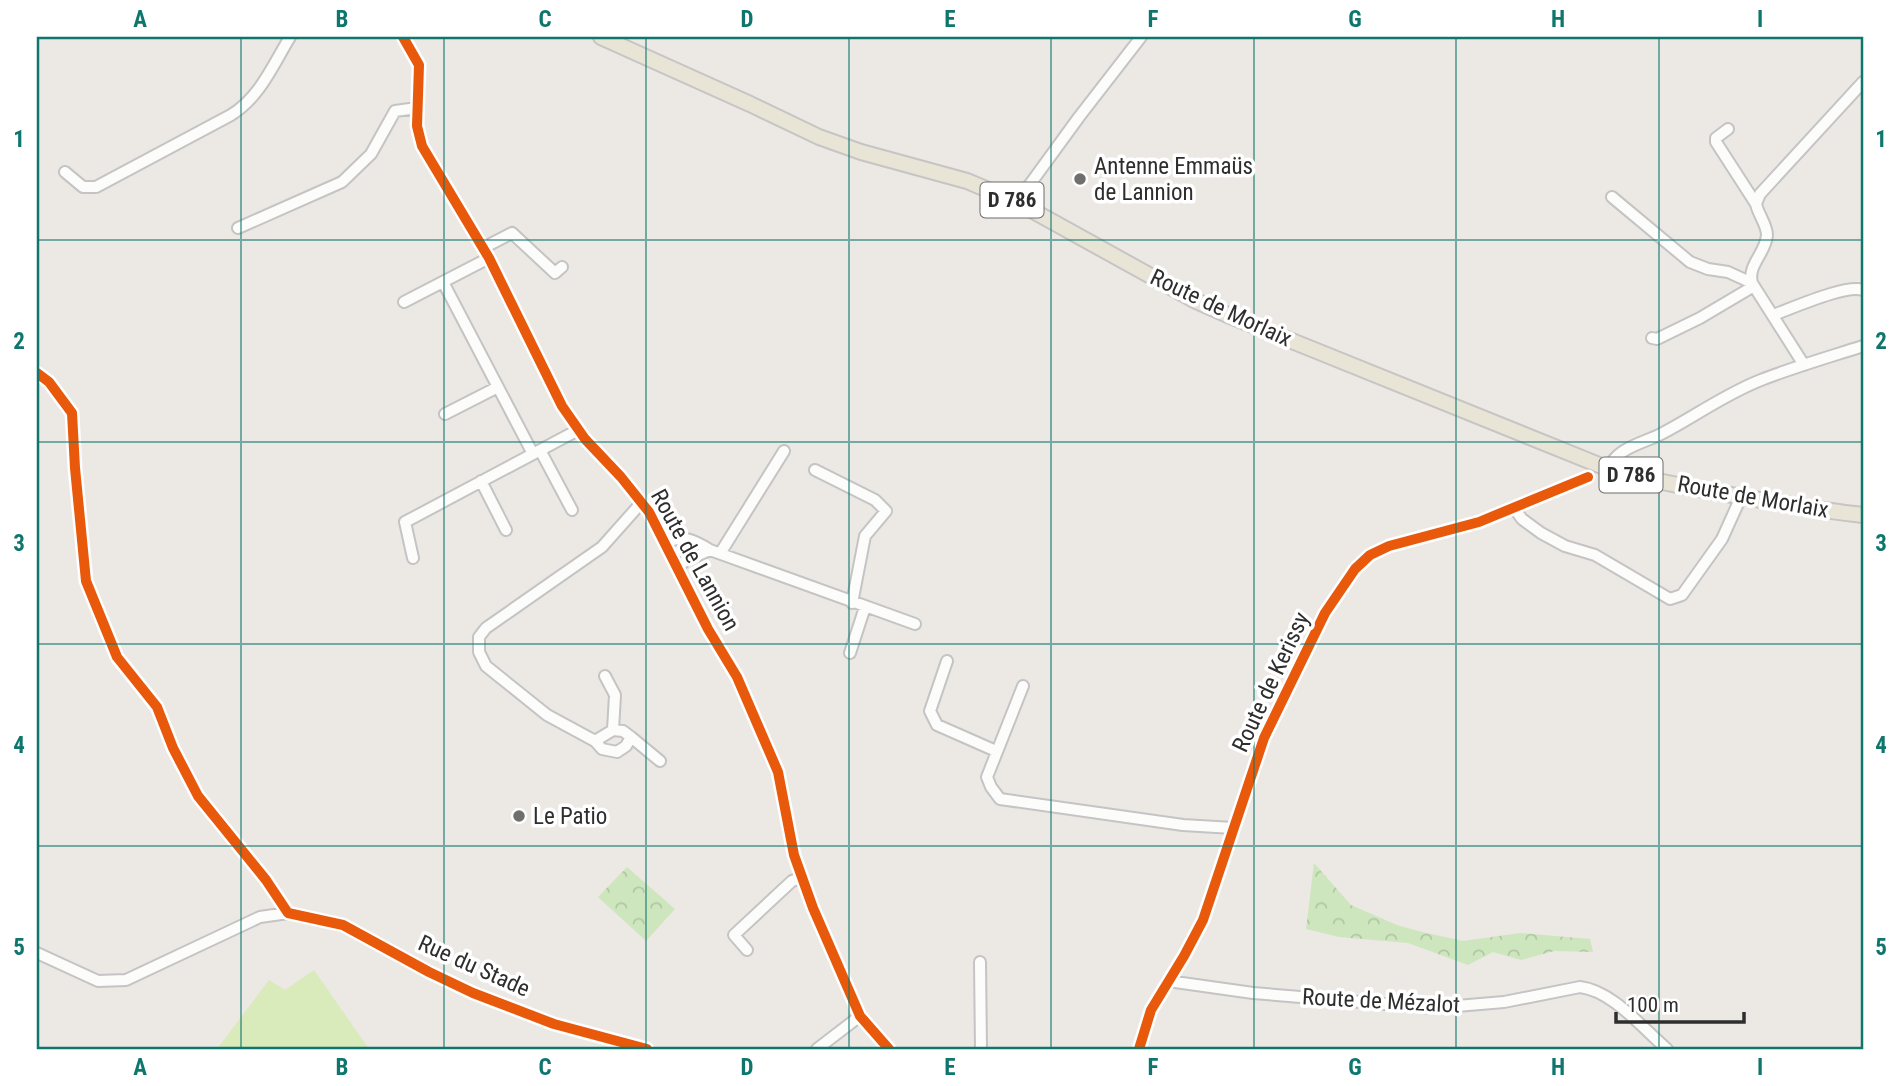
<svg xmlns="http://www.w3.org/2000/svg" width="1900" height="1086" viewBox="0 0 1900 1086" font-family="'Roboto Condensed',sans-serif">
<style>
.forest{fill:url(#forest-crowns)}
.pitch{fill:#d9eabb}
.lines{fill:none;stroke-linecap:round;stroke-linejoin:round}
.minor-casing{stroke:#c5c4c5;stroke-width:14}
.major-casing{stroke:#c6c5c4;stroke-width:18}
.minor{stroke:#fcfcfb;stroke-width:10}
.major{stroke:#e8e4d6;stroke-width:14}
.cycleway-casing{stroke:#fff;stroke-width:15}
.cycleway{stroke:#e8590c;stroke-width:10}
.grid{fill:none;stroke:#0f766e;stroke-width:2;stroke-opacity:0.55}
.poi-dot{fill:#706f6e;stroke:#fff;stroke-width:2.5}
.labels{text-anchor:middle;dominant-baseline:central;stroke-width:7;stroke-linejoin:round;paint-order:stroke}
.shield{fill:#fff;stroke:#6d6d6d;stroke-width:2}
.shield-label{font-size:21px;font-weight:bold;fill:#2e2e2e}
.poi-label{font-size:23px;fill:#2e2e2e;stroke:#fff;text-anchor:start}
.street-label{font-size:23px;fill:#2e2e2e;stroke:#fff}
.neatline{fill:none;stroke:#0f766e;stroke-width:2.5}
.grid-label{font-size:23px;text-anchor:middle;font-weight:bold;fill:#0f766e}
</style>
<defs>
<pattern id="forest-crowns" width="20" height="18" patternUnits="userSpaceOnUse" patternTransform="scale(1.75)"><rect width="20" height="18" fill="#cee6be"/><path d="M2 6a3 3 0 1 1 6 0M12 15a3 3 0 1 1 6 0" fill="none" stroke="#b1c6a4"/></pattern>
</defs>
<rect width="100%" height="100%" fill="#ece8e4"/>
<path class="forest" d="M1314,863L1351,905L1397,925L1422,932L1463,941L1520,933L1590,939L1593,952L1554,951L1521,960L1493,952L1468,965L1408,943L1339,937L1306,929Z
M627,867L675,909L646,941L598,897Z"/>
<path class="pitch" d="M314,970L369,1049H217L269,980L285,990Z"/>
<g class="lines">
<defs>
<path id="minor" d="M403,37L419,65L417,126L422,146L489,258L562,406L585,439L621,477L649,512L708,629L737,677L778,772L794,855L813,908L860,1016L889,1049
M1728,129L1716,138V142L1756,204
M65,172L83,187H96L231,115C260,97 273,65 290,37
M1612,197L1690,262L1708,269L1728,272L1752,283
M1017,202L1079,117L1141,37
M238,228L342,182L371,154L395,111L417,108
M483,248L512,233L555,273L562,267
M443,282L533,454
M404,302L489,258
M1773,315C1793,308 1846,284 1863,290
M1652,338L1657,339L1700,318L1754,286
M1804,365L1752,283C1747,265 1766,253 1767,235C1767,225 1758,214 1756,204L1760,194L1863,82
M445,414L498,387
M540,450L572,510
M1609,469C1615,448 1644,443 1661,434C1694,417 1725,394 1761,380C1794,367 1829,357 1863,346
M815,470L875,500L886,511L865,536L852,603
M481,481L506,530
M1514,508L1522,519L1541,533L1565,546L1595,555L1670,599L1682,595L1722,539L1741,497
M665,543C682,534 694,540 710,550L915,624
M721,552L784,451
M413,558L405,522L578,430
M677,568L685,561L710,550
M850,653L865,607
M947,661L930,711L937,725L996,751
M605,676L615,695L613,730
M1023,686L987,777L991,787L1000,799L1183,825L1233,828
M157,707L173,748L198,796L266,880L288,913
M613,730L623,731L631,737L626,746L617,752L602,749L595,741Z
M631,737L660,761
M595,741L547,715L486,666L479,652V637L486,628L602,547L642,502
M747,950L734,935L792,881L801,878
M37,953L98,981L126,980L260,917L288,913L343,925L429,972L473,993L554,1024L647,1049
M980,962L981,1049
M1168,981L1253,993L1433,1008L1504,1002L1580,987C1613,991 1642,1028 1667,1049
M817,1049L860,1016
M1139,1049L1151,1010L1184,956L1203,920L1264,738L1325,613L1355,569L1370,555L1389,546L1479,522L1588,477"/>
<path id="major" d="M601,37L750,104L819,137L861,152L967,181L1017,202L1194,300L1230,316L1609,469C1638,478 1668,483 1698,489C1753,499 1808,509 1863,515"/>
</defs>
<use href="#minor" class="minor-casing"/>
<use href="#major" class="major-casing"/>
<use href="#minor" class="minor"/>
<use href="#major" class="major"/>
<defs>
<path id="cycleway" d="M403,37L419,65L417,126L422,146L489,258L562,406L585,439L621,477L649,512L708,629L737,677L778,772L794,855L813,908L860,1016L889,1049
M37,373L49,382L72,413L75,468L86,581L117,657L157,707L173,748L198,796L266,880L288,913L343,925L429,972L473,993L554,1024L647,1049
M1139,1049L1151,1010L1184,956L1203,920L1264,738L1325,613L1355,569L1370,555L1389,546L1479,522L1588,477"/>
</defs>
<use href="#cycleway" class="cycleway-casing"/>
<use href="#cycleway" class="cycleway"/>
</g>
<path class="grid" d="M241,37V1049M444,37V1049M646,37V1049M849,37V1049M1051,37V1049M1254,37V1049M1456,37V1049M1659,37V1049M37,240H1863M37,442H1863M37,644H1863M37,846H1863"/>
<g class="poi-dot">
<circle cx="1080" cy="179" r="7"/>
<circle cx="519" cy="816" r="7"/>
</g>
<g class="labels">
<g class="shield">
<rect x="980.5" y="182.5" width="63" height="35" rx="5"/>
<rect x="1599.5" y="457.5" width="63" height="35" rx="5"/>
</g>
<g class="shield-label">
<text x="1012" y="200">D 786</text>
<text x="1631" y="475">D 786</text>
</g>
<g class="poi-label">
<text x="1094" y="166">Antenne Emmaüs<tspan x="1094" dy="26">de Lannion</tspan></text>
<text x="533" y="816">Le Patio</text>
</g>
<g class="street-label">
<text transform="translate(1221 308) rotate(25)">Route de Morlaix</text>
<text transform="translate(1753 497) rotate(10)">Route de Morlaix</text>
<text transform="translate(695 560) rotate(61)">Route de Lannion</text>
<text transform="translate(1271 682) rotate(-65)">Route de Kerissy</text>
<text transform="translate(474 966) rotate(24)">Rue du Stade</text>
<text transform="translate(1381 1001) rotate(3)">Route de Mézalot</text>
</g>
</g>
<rect width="1900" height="1086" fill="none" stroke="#ffffff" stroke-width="77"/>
<path d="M1616 1012v10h128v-10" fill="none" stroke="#2e2e2e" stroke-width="3.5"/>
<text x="1627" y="1012" font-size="21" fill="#2e2e2e" stroke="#ffffff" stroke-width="5" paint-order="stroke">100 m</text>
<rect x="38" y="38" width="1824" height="1010" class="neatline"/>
<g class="grid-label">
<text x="140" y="27">A</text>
<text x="342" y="27">B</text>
<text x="545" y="27">C</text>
<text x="747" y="27">D</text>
<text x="950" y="27">E</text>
<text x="1153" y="27">F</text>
<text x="1355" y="27">G</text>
<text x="1558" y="27">H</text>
<text x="1760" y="27">I</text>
<text x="19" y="147">1</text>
<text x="1881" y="147">1</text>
<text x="19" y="349">2</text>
<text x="1881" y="349">2</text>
<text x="19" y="551">3</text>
<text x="1881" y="551">3</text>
<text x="19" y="753">4</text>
<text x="1881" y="753">4</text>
<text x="19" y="955">5</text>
<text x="1881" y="955">5</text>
<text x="140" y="1075">A</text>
<text x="342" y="1075">B</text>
<text x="545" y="1075">C</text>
<text x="747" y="1075">D</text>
<text x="950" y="1075">E</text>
<text x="1153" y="1075">F</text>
<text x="1355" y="1075">G</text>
<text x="1558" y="1075">H</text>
<text x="1760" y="1075">I</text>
</g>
</svg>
